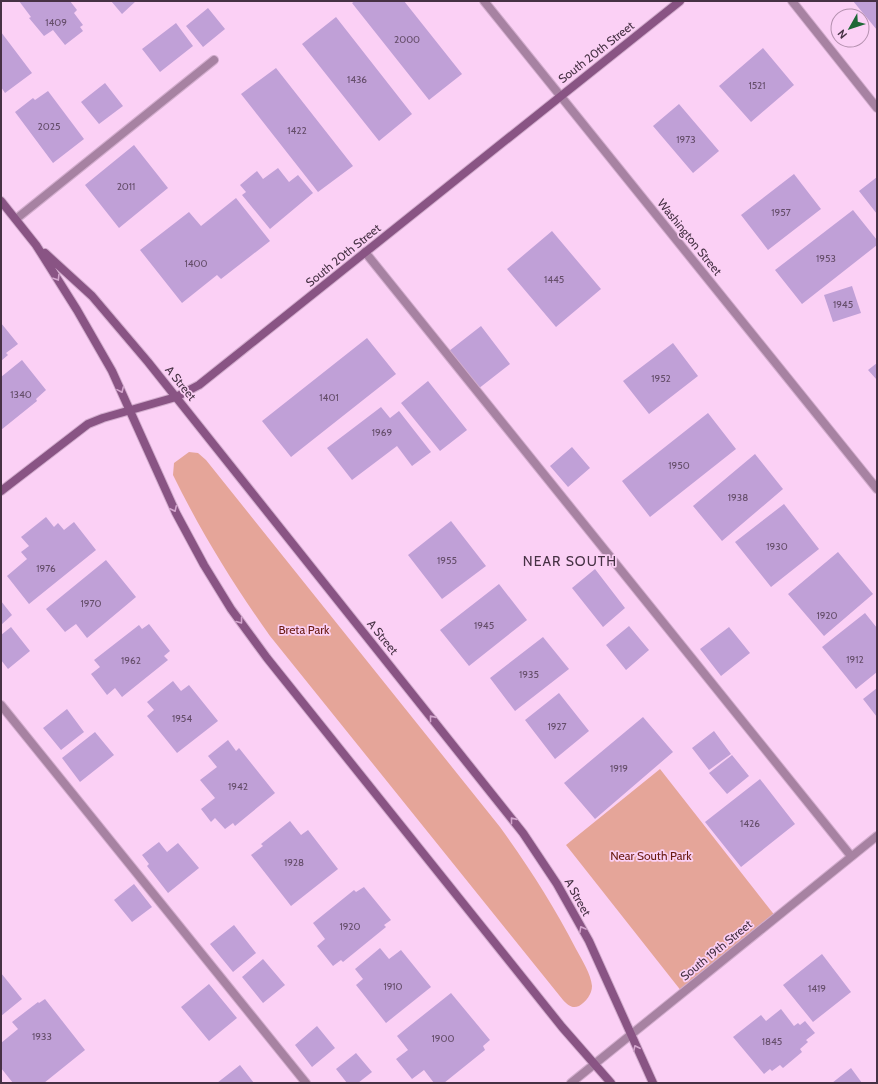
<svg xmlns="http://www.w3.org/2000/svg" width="878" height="1084" viewBox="0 0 878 1084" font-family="Cabin,sans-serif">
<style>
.green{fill:#e5a599}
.building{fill:#c0a0d7}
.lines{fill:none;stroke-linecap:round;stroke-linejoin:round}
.lane-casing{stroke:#d3adce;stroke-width:10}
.street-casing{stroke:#d3adce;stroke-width:10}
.secondary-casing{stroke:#d3adce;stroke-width:10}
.lane{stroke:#a782a2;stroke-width:8}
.street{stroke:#a782a2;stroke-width:8}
.secondary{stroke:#895484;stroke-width:8}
.oneway{stroke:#d3a5cd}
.labels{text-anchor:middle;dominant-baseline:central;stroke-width:3.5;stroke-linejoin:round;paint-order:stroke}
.number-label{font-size:10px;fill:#644d69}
.street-label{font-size:12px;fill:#463144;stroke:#fbd0f5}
.park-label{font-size:12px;fill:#6a1c12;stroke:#fbd0f5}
.quarter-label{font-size:14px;letter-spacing:1px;fill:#463144;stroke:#fbd0f5}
</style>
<rect width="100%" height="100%" fill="#fbd0f5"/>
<path class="green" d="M189,452L198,453L206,460L500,827C528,866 554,906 576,949C582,960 591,974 592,986C592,994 586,1002 579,1006C572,1009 568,1005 563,1000L270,636C233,584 201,532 173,475L174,463Z
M660,769L776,917L682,992L566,845Z"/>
<path class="building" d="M19,1H70L77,10L74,13L83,25L80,27L83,31L65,45L53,30L44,36L29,18L31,17Z
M111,1H136L122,14Z
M355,1H404L462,74L429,100L352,3Z
M853,1H877V30Z
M208,8L225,29L203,47L186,26Z
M336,17L412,114L379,141L302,44Z
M176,23L193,46L160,72L142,49Z
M1,32L32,73L5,93L1,87Z
M763,48L794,85L751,122L719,86Z
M276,68L353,166L318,192L241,94Z
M105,83L123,106L99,124L81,102Z
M48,91L84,139L53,163L15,112L33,98L35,100Z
M679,104L719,151L693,173L653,126Z
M134,145L168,188L119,228L85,185Z
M278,168L289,182L298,175L313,193L270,229L242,195L246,192L240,185L257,171L263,179Z
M794,174L821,209L768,250L741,215Z
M877,177V214L859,191Z
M236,198L270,241L221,279L217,275L182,303L140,250L189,212L201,226Z
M853,210L877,240V245L802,304L775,270Z
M552,231L601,289L556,327L507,269Z
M852,286L861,313L833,322L824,295Z
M1,323L18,344L6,353L8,355L1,361Z
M481,326L510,364L478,389L449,351Z
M367,338L396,374L291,457L262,421Z
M673,343L698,376L649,414L623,381Z
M22,360L46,390L36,399L37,401L1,430V377Z
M877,363V380L868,370Z
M428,381L467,430L440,451L401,403Z
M381,407L390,418L399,411L431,452L412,466L397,446L352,480L327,448Z
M708,413L736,449L650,517L622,481Z
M572,447L590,468L568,487L550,466Z
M755,454L783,489L722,541L693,506Z
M784,504L819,549L771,587L735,542Z
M46,517L54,527L58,523L64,530L74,522L96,550L29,604L7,576L27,559L21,552L29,546L21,537Z
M451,521L486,566L442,599L408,555Z
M838,552L873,594L824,636L788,594Z
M106,560L136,597L87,638L76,624L65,632L46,609Z
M595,569L625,608L603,627L572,588Z
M499,584L527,620L469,666L440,630Z
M1,601L12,615L1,625Z
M865,613L877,628V672L856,689L822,647Z
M149,624L170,651L164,656L168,660L122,697L115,688L107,695L91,674L100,667L94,660L139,625L142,629Z
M629,626L649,650L626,670L606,645Z
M11,627L30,651L8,669L1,660V635Z
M729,627L750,653L721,676L700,649Z
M543,637L569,669L515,711L490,678Z
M173,681L181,691L189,685L218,721L177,753L147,716L154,710L147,702Z
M877,688V717L863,699Z
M559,693L589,731L555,759L525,720Z
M67,709L84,732L61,750L43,728Z
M643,717L673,752L595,819L564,783Z
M714,731L731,754L709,770L692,748Z
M95,732L114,755L80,782L62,758Z
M228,740L236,751L239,748L275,793L235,826L233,823L225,829L215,818L211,822L201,809L215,798L200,780L217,767L208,756Z
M732,755L749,776L727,794L709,773Z
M760,779L795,824L741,867L705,822Z
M290,821L301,835L308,830L338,869L291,906L251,855L263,846L261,844Z
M159,842L167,852L178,843L199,868L168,893L147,866L149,864L142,855Z
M134,884L152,907L132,922L114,900Z
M364,887L391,920L384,925L386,927L343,962L341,960L333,966L317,946L325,939L313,923L354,890L356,892Z
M234,925L256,953L233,972L210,944Z
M380,948L389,959L401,950L431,987L386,1023L356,985L363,979L355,969Z
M822,954L851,992L813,1022L783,985Z
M263,959L285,985L263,1003L242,977Z
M1,973L22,999L1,1016Z
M209,984L237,1018L209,1041L181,1007Z
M451,993L490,1040L483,1046L485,1050L444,1083H434L424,1070L412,1079L396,1059L408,1050L397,1036Z
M45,999L85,1050L44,1083H13L1,1068V1043L18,1029L12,1022L38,1002L39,1003Z
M781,1009L794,1026L798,1023L800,1025L805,1021L815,1033L806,1040L808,1042L800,1049L802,1052L783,1068L780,1065L772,1071L770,1069L764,1074L733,1037L761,1015L766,1021Z
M317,1026L335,1048L312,1067L295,1045Z
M356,1053L372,1072L358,1083H347L336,1069Z
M240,1065L254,1083H217Z
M851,1068L862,1083H832Z"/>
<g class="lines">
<defs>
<path id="lane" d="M792,1L877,108
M16,219L214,60
M365,252L851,856
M1,705L306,1083"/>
<path id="street" d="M484,1L877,489
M571,1083L877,836"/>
<path id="secondary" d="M1,201L36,245L77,310L112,371L176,513L204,565L231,609L267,658L562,1027L611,1083
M45,253L92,296L148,362L523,833L557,884L589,941L653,1083
M1,491L88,424L103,418L176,397L199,385L680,1"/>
</defs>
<use href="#lane" class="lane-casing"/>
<use href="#street" class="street-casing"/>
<use href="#secondary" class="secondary-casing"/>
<use href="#lane" class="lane"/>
<use href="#street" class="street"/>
<use href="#secondary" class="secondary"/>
</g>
<defs><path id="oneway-chevron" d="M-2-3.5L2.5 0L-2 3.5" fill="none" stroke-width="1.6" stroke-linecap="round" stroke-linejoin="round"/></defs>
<g class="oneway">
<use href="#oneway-chevron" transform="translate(57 278) rotate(58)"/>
<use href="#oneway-chevron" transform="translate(121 390) rotate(66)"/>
<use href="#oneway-chevron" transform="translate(174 509) rotate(65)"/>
<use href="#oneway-chevron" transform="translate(240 621) rotate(53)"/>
<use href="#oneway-chevron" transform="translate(432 718) rotate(-129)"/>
<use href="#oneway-chevron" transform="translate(513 820) rotate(-129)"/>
<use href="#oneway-chevron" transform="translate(582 929) rotate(-119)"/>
<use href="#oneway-chevron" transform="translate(636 1048) rotate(-115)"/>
</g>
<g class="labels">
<g class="number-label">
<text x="56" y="22">1409</text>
<text x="407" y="39">2000</text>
<text x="357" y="79">1436</text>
<text x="757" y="85">1521</text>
<text x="49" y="126">2025</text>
<text x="297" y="130">1422</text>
<text x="686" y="139">1973</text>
<text x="126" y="186">2011</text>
<text x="781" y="212">1957</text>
<text x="826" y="258">1953</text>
<text x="196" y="263">1400</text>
<text x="554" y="279">1445</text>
<text x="843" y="304">1945</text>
<text x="661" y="378">1952</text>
<text x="21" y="394">1340</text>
<text x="329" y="397">1401</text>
<text x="382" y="432">1969</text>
<text x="679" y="465">1950</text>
<text x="738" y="497">1938</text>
<text x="777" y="546">1930</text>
<text x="447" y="560">1955</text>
<text x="46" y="568">1976</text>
<text x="91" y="603">1970</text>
<text x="827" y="615">1920</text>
<text x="484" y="625">1945</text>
<text x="855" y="659">1912</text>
<text x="131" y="660">1962</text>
<text x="529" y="674">1935</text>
<text x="182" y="718">1954</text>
<text x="557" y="726">1927</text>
<text x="619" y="768">1919</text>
<text x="238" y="786">1942</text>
<text x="750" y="823">1426</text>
<text x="294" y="862">1928</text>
<text x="350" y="926">1920</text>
<text x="393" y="986">1910</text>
<text x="817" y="988">1419</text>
<text x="42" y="1036">1933</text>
<text x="443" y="1038">1900</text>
<text x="772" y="1041">1845</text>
</g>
<g class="street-label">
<text transform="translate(596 52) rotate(-38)">South 20th Street</text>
<text transform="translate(690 237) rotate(51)">Washington Street</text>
<text transform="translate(343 255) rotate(-39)">South 20th Street</text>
<text transform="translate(181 383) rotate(51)">A Street</text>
<text transform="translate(383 637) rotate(51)">A Street</text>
<text transform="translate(578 897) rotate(61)">A Street</text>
<text transform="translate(716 950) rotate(-39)">South 19th Street</text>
</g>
<g class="park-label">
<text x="304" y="629">Breta Park</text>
<text x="651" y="855">Near South Park</text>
</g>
<g class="quarter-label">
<text x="570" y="561">NEAR SOUTH</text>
</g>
</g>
<rect width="878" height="1084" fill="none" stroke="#463144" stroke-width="4"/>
<g transform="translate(850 28) rotate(231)"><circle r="19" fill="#fbd0f5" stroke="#b390ae"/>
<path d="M0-3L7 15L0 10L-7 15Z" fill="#1d6836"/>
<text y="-6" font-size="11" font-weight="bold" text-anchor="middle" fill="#463144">N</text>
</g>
</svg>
